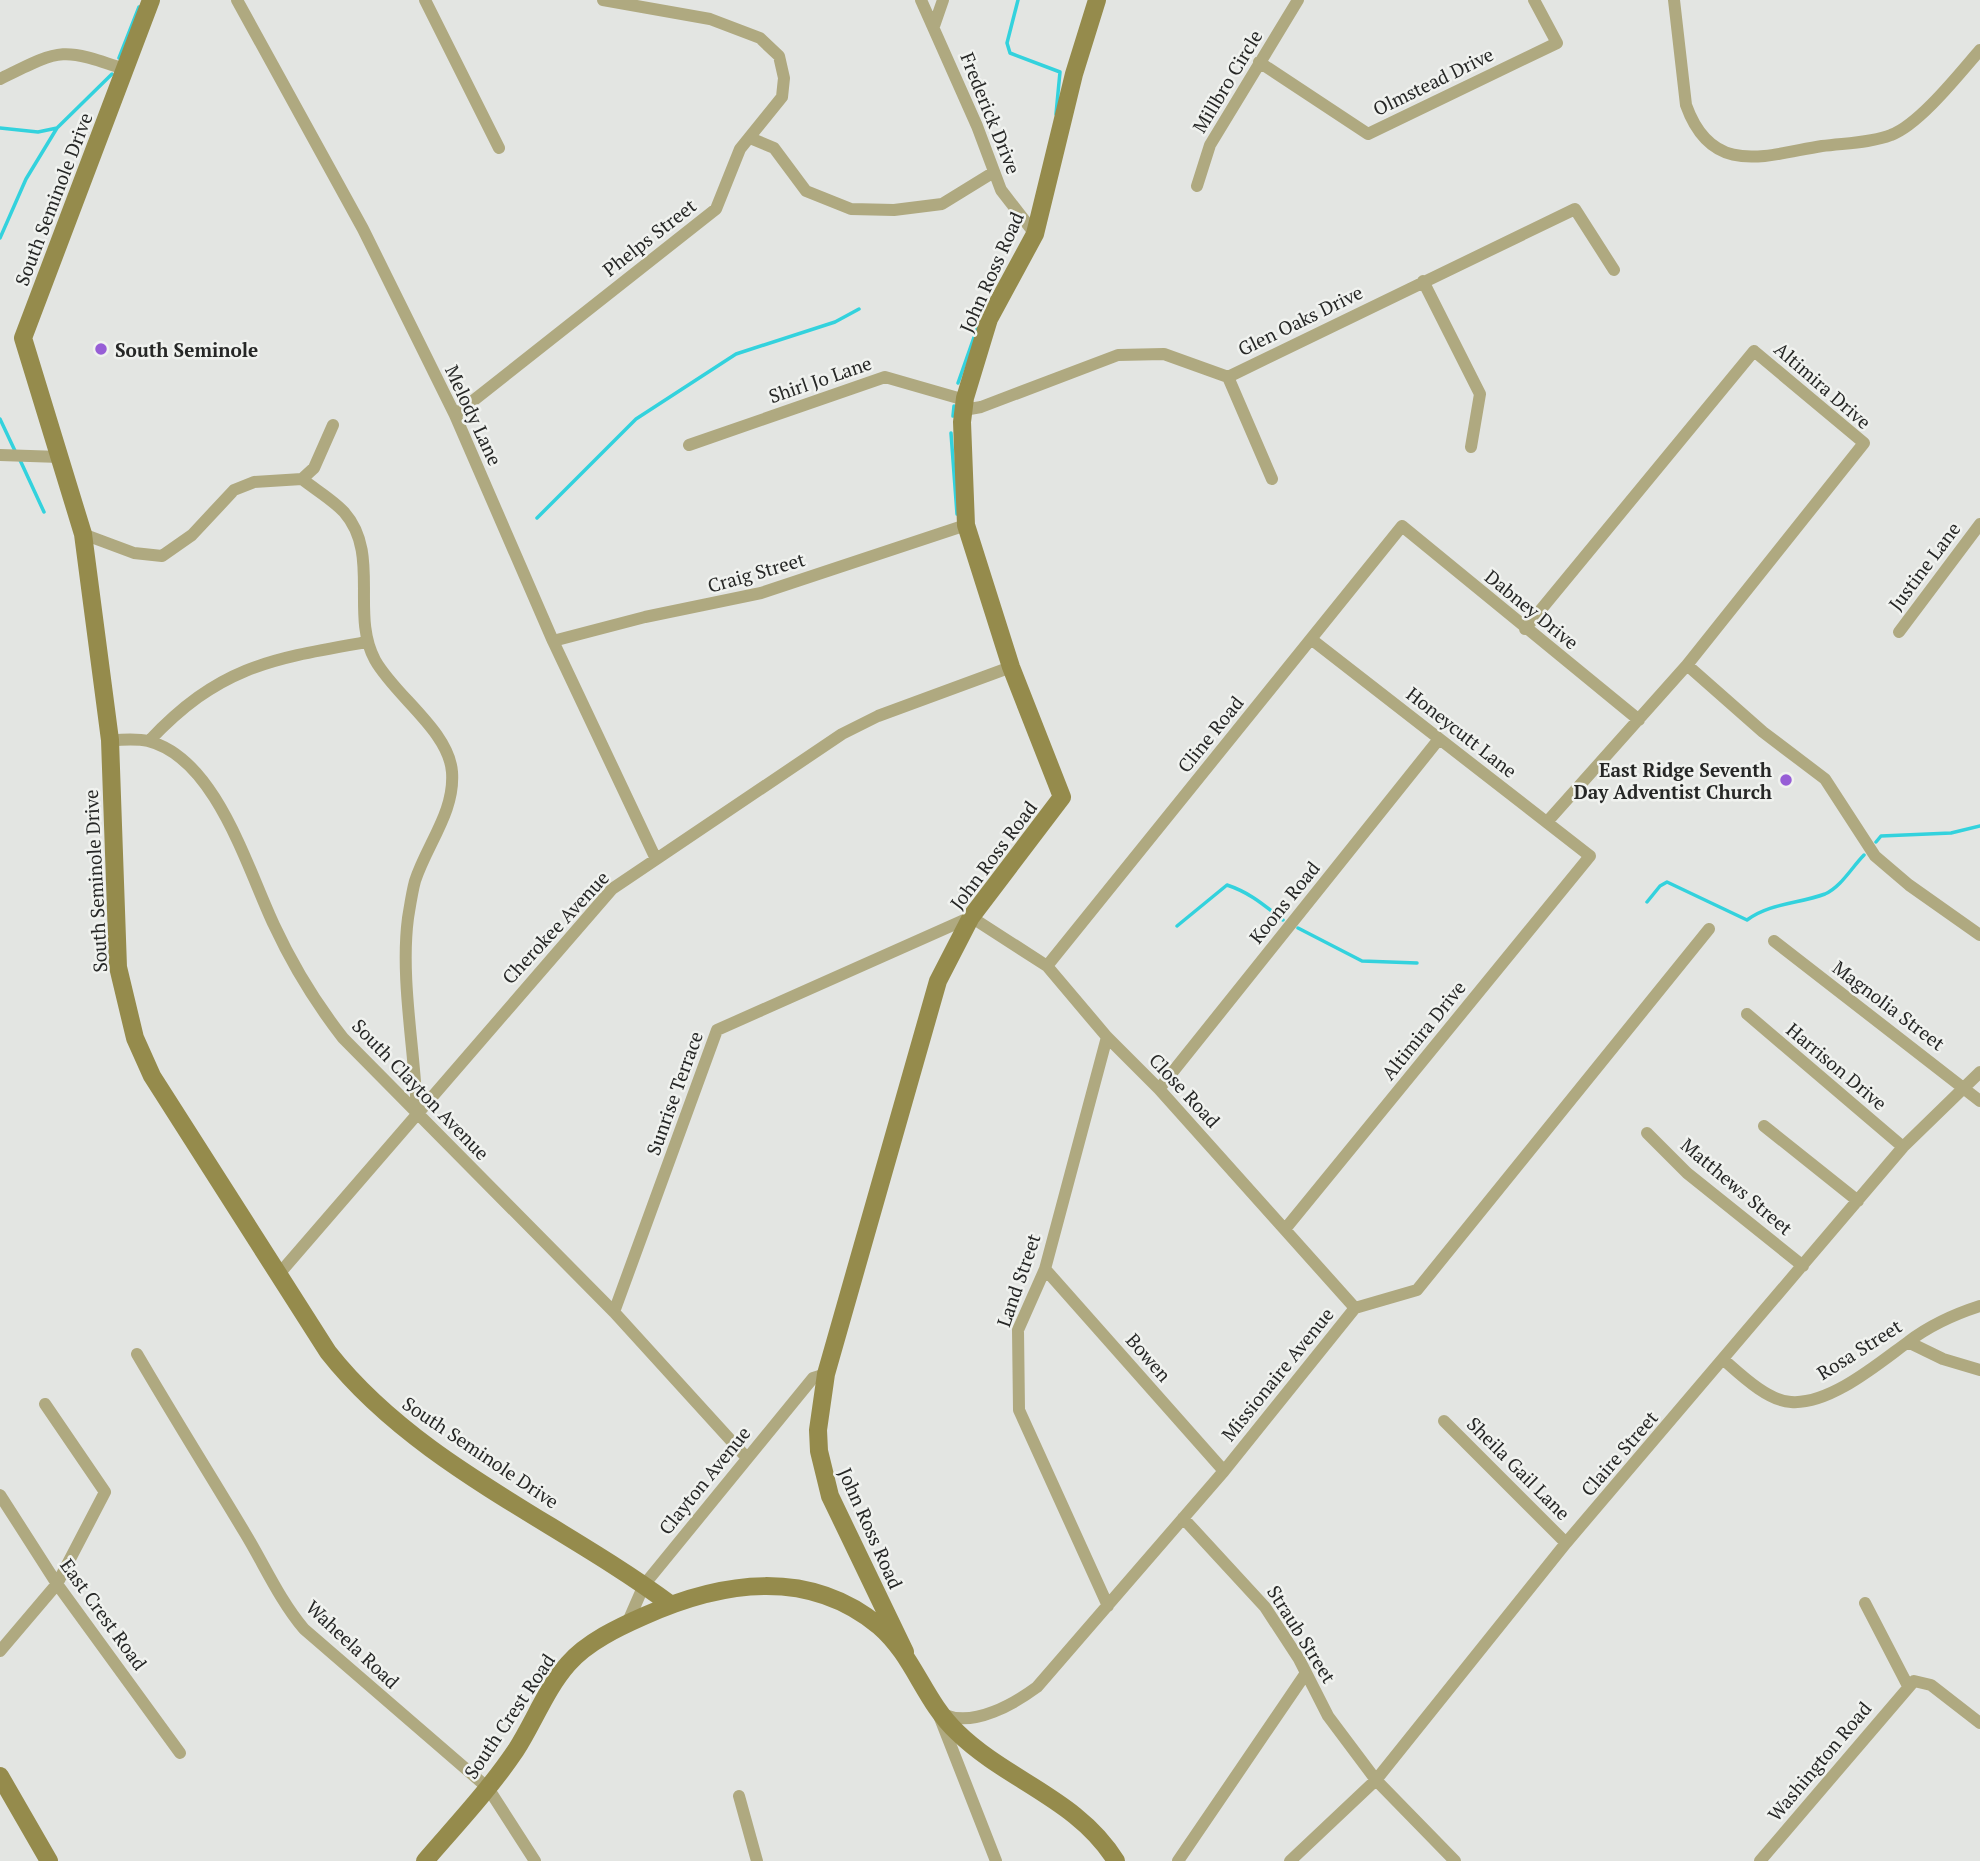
<svg xmlns="http://www.w3.org/2000/svg" width="1980" height="1861" viewBox="0 0 1980 1861" font-family="'PT Serif',serif">
<style>
.lines{fill:none;stroke-linecap:round;stroke-linejoin:round}
.stream{stroke:#33d2dd;stroke-width:3.5}
.street{stroke:#afa980;stroke-width:12}
.secondary{stroke:#958b4c;stroke-width:18}
.poi-dot{fill:#975ed6;stroke:#f0f2ef;stroke-width:2.5}
.labels{text-anchor:middle;dominant-baseline:central;stroke-width:5;stroke-linejoin:round;paint-order:stroke}
.street-label{font-size:19px;fill:#262726;stroke:#f0f2ef}
.poi-label{font-size:19px;font-weight:bold;fill:#262726;stroke:#f0f2ef;text-anchor:start}
</style>
<rect width="100%" height="100%" fill="#e3e5e2"/>
<g class="lines">
<path class="stream" d="M1018,0L1007,43L1010,53L1060,72L1056,114
M119,58L139,7
M0,128L38,132L57,128
M0,238L26,179L57,128L112,74
M958,383L979,323
M953,416L954,406
M0,419L16,453
M951,433L957,514
M20,460L44,512
M537,518L636,419L736,354L835,322L859,309
M1876,842L1881,836L1951,833L1980,826
M1647,902L1660,886L1667,882L1747,920C1770,903 1798,904 1825,894C1841,887 1852,867 1864,855
M1177,926L1227,885C1251,893 1265,906 1283,920
M1298,928L1362,961L1417,963"/>
<path class="street" d="M237,0L363,229L455,415L553,641L655,857
M425,0L499,148
M921,0L977,126L1001,190L1035,234
M1674,0L1686,105C1712,178 1766,155 1822,146C1844,143 1871,143 1891,135C1919,125 1960,73 1980,50
M934,26L943,0
M1259,62L1368,134L1557,43L1534,0
M0,79C61,49 60,47 124,69
M750,138L774,148L806,191L851,209L894,210L942,204L994,172
M1197,186L1210,145L1298,0
M1423,281L1480,394L1471,447
M1228,377L1272,479
M964,410L981,407L1118,355L1164,354L1228,377L1575,209L1614,270
M455,415L716,209L740,149L782,97L784,78L779,56L760,38L710,19L603,0
M689,445L885,377L965,400
M0,455L60,457
M302,479L314,468L333,425
M83,534L134,553L162,556L192,535L234,490L254,482L302,479C316,490 333,500 344,512C381,554 350,614 375,660C395,696 449,731 452,772C455,812 427,844 415,881C412,892 410,906 408,918C400,979 415,1051 417,1114
M1525,629L1754,351L1864,443L1687,665L1547,822
M1899,632L1980,524
M553,641L645,617L761,593L966,525
M1687,665L1763,732L1825,779L1875,856L1909,885L1980,935
M110,740C123,740 136,738 148,741C216,758 247,868 274,925C293,966 315,1002 343,1038L614,1312L746,1457
M149,741C220,666 270,659 367,642
M1774,941L1980,1101
M1047,966L1402,526L1639,720
M1747,1014L1903,1147
M1107,1037L1045,1269L1018,1330L1019,1410L1108,1606
M1159,1089L1439,739
M1764,1126L1858,1201
M1647,1133L1687,1173L1803,1266
M1286,1228L1590,856L1311,639
M1045,1269L1224,1471
M279,1274L612,889L842,734L878,716L1011,667
M614,1312L717,1030L971,917L1047,966L1107,1037L1159,1089L1355,1308
M1908,1342L1943,1359L1980,1370
M137,1354C172,1414 209,1473 245,1533C265,1566 279,1599 304,1629L488,1788L535,1861
M1724,1360C1741,1375 1768,1401 1791,1402C1830,1405 1879,1363 1908,1342C1929,1326 1955,1314 1980,1306
M1444,1421L1566,1543
M0,1495L57,1584L180,1753
M1183,1518L1265,1607L1299,1659L1328,1716L1376,1780L1455,1861
M1865,1603L1908,1686
M627,1624L644,1585L813,1378L826,1374
M0,1651L57,1584L105,1492L45,1404
M945,1715C974,1727 1014,1704 1037,1687L1224,1471L1355,1308L1417,1290L1709,929
M940,1718L996,1861
M739,1796L757,1861
M1178,1861L1306,1673
M1290,1861L1376,1780L1566,1543L1903,1147L1980,1072
M1760,1861L1914,1681L1931,1685L1980,1723"/>
<path class="secondary" d="M151,0L23,338L83,534L110,740L118,967L135,1038L152,1076L328,1352C416,1464 558,1521 670,1604
M905,1652L830,1496L819,1451L818,1430L826,1374L938,981L971,917L1062,797L1011,667L966,525L962,422L965,398L989,319L1035,234L1074,74L1097,0
M0,1776L49,1861
M425,1861C456,1825 489,1790 516,1750C534,1722 546,1689 568,1664C587,1642 619,1627 644,1616C722,1581 809,1568 879,1626C914,1656 924,1701 957,1732C1007,1781 1078,1799 1116,1861"/>
</g>
<g class="poi-dot">
<circle cx="101" cy="349" r="7"/>
<circle cx="1786" cy="780" r="7"/>
</g>
<g class="labels">
<g class="street-label">
<text transform="translate(1227 81) rotate(-59)">Millbro Circle</text>
<text transform="translate(1433 81) rotate(-26)">Olmstead Drive</text>
<text transform="translate(991 113) rotate(68)">Frederick Drive</text>
<text transform="translate(53 199) rotate(-69)">South Seminole Drive</text>
<text transform="translate(649 237) rotate(-38)">Phelps Street</text>
<text transform="translate(991 272) rotate(-66)">John Ross Road</text>
<text transform="translate(1300 320) rotate(-26)">Glen Oaks Drive</text>
<text transform="translate(820 379) rotate(-19)">Shirl Jo Lane</text>
<text transform="translate(1823 385) rotate(41)">Altimira Drive</text>
<text transform="translate(474 415) rotate(65)">Melody Lane</text>
<text transform="translate(1924 566) rotate(-53)">Justine Lane</text>
<text transform="translate(756 572) rotate(-16)">Craig Street</text>
<text transform="translate(1532 609) rotate(39)">Dabney Drive</text>
<text transform="translate(1462 732) rotate(38)">Honeycutt Lane</text>
<text transform="translate(1210 734) rotate(-51)">Cline Road</text>
<text transform="translate(993 855) rotate(-53)">John Ross Road</text>
<text transform="translate(95 881) rotate(-93)">South Seminole Drive</text>
<text transform="translate(1284 902) rotate(-51)">Koons Road</text>
<text transform="translate(555 927) rotate(-47)">Cherokee Avenue</text>
<text transform="translate(1889 1005) rotate(37)">Magnolia Street</text>
<text transform="translate(1423 1030) rotate(-51)">Altimira Drive</text>
<text transform="translate(1837 1066) rotate(40)">Harrison Drive</text>
<text transform="translate(421 1089) rotate(46)">South Clayton Avenue</text>
<text transform="translate(1185 1090) rotate(47)">Close Road</text>
<text transform="translate(674 1093) rotate(-70)">Sunrise Terrace</text>
<text transform="translate(1737 1186) rotate(40)">Matthews Street</text>
<text transform="translate(1018 1280) rotate(-71)">Land Street</text>
<text transform="translate(1859 1349) rotate(-32)">Rosa Street</text>
<text transform="translate(1149 1357) rotate(49)">Bowen</text>
<text transform="translate(1277 1374) rotate(-51)">Missionaire Avenue</text>
<text transform="translate(481 1452) rotate(34)">South Seminole Drive</text>
<text transform="translate(1619 1453) rotate(-49)">Claire Street</text>
<text transform="translate(1519 1468) rotate(45)">Sheila Gail Lane</text>
<text transform="translate(704 1480) rotate(-51)">Clayton Avenue</text>
<text transform="translate(871 1528) rotate(66)">John Ross Road</text>
<text transform="translate(104 1614) rotate(54)">East Crest Road</text>
<text transform="translate(1302 1634) rotate(58)">Straub Street</text>
<text transform="translate(353 1644) rotate(43)">Waheela Road</text>
<text transform="translate(509 1716) rotate(-56)">South Crest Road</text>
<text transform="translate(1819 1761) rotate(-50)">Washington Road</text>
</g>
<g class="poi-label">
<text x="115" y="349">South Seminole</text>
<text x="1772" y="769" text-anchor="end">East Ridge Seventh<tspan x="1772" dy="22">Day Adventist Church</tspan></text>
</g>
</g>
</svg>
